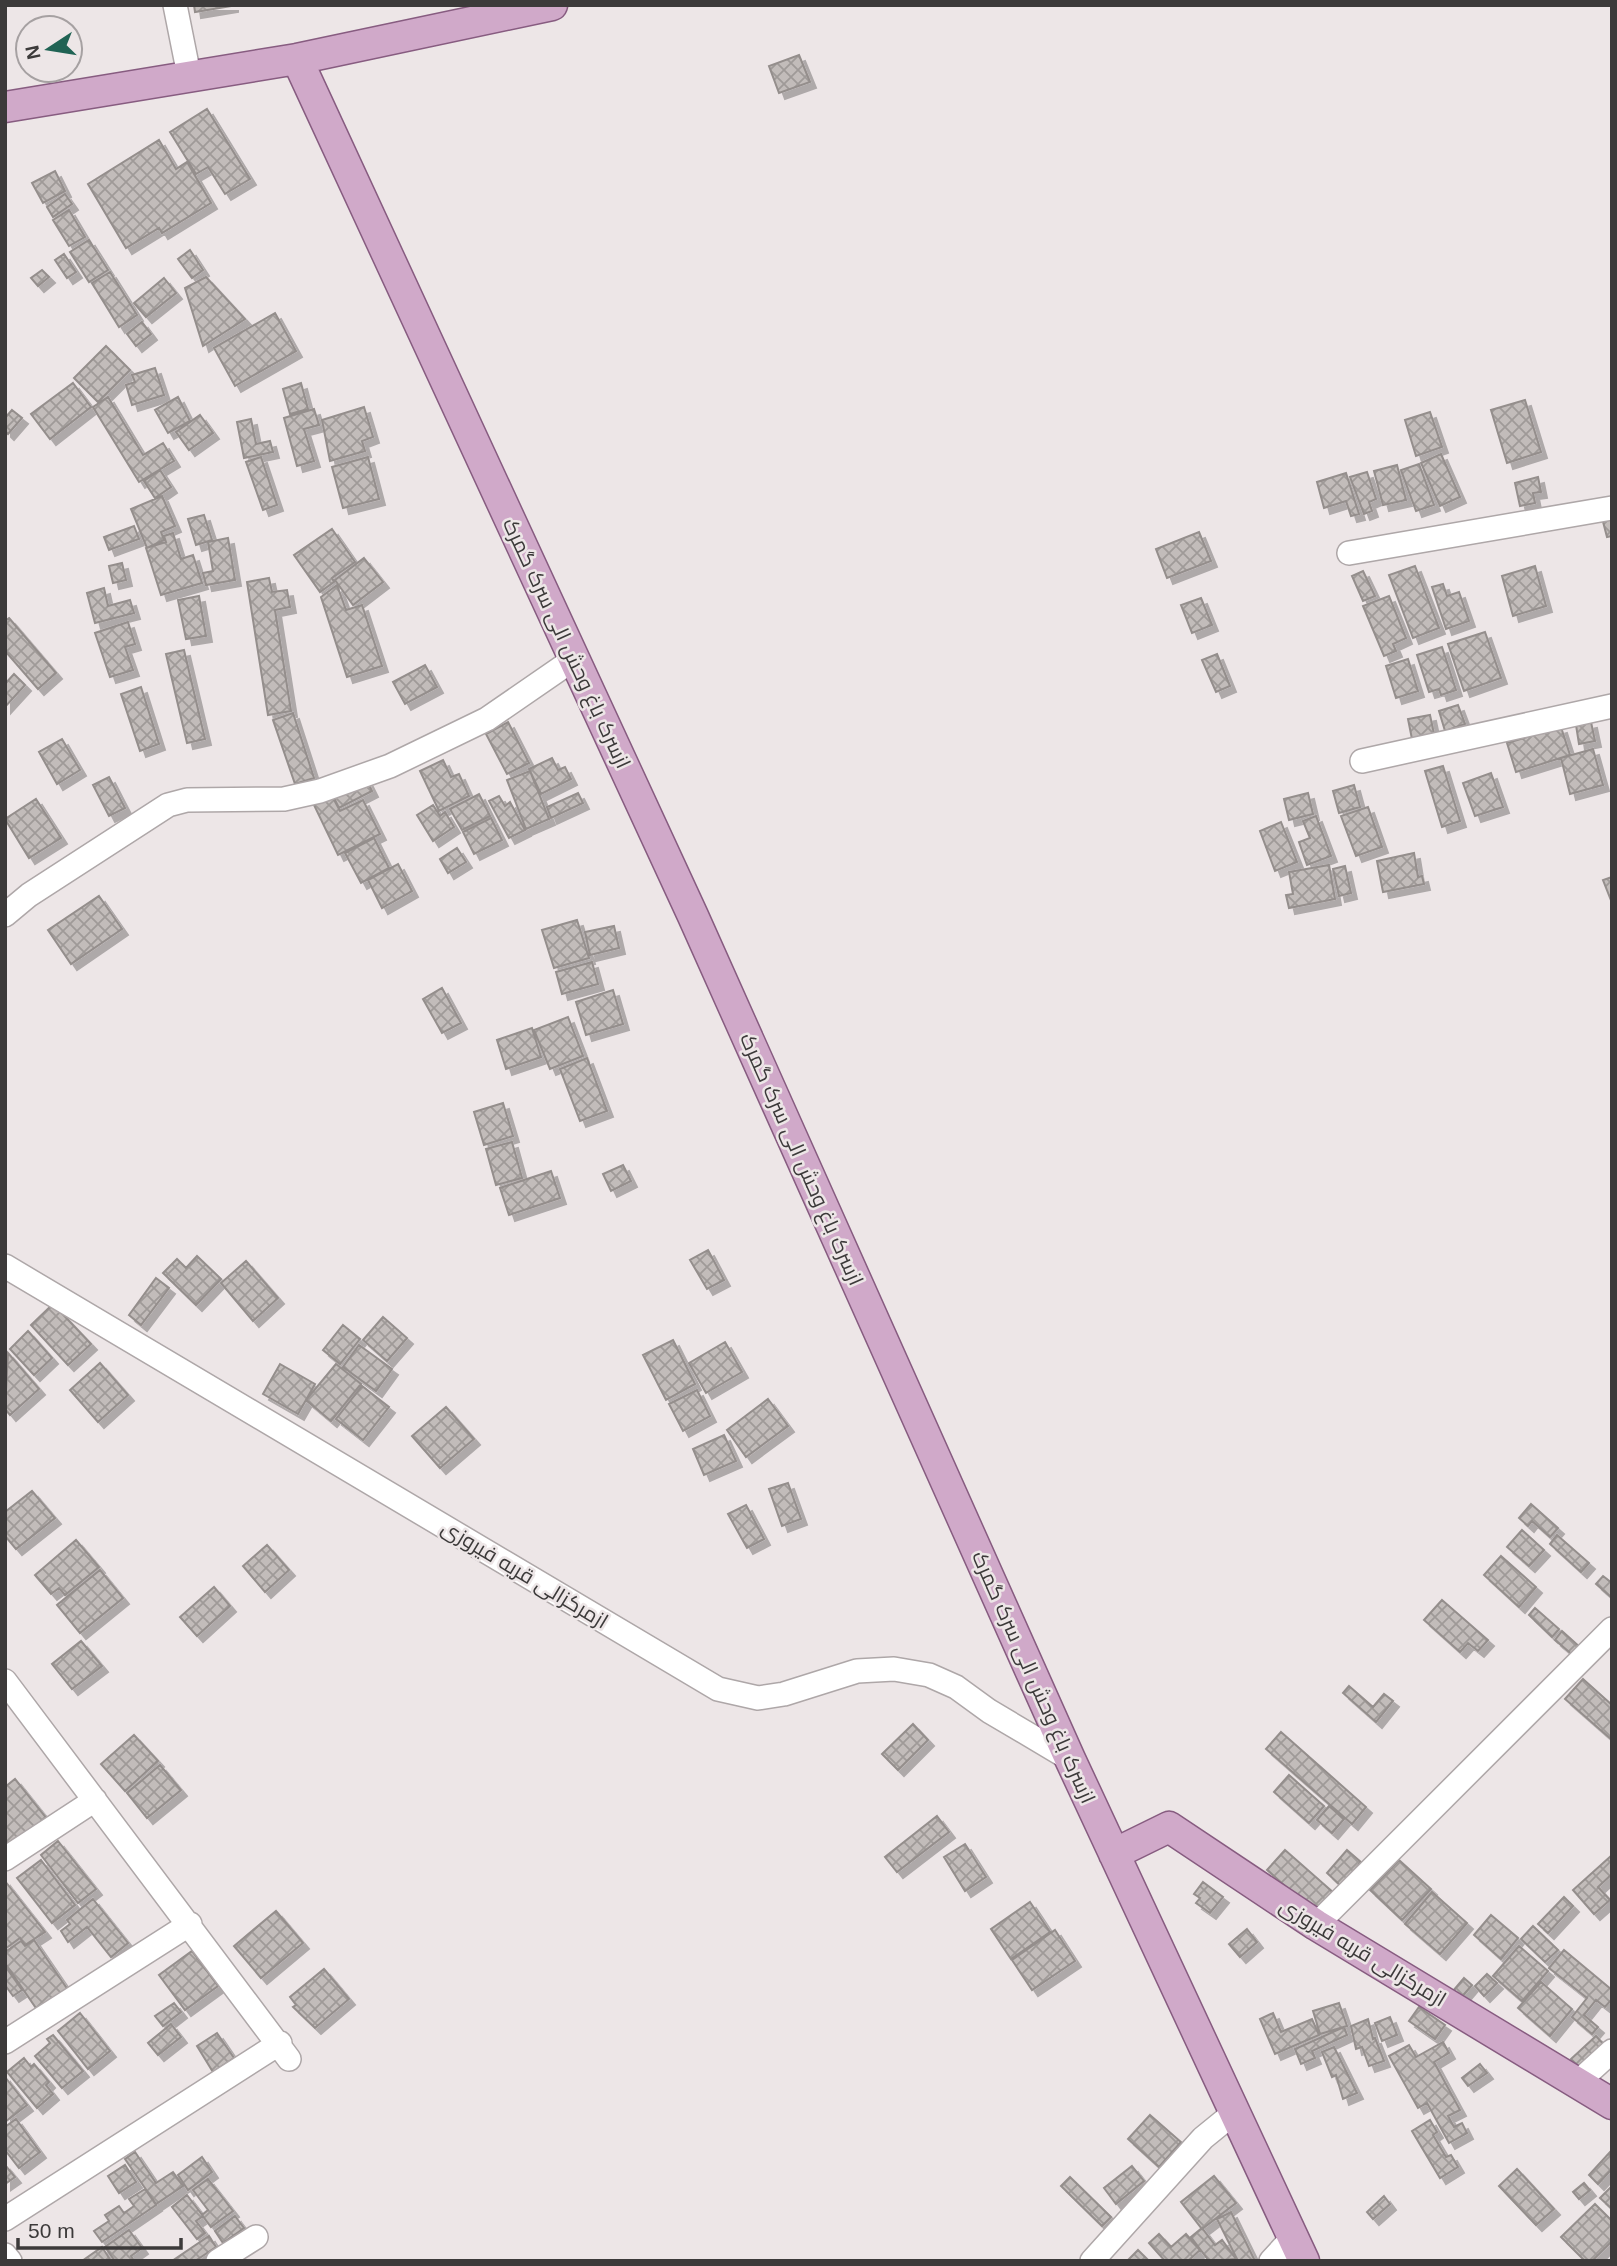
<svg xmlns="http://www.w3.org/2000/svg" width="1617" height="2266" viewBox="0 0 1617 2266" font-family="Arial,Cairo,sans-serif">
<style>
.building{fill:url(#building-cross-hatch);stroke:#948e8c;stroke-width:2;filter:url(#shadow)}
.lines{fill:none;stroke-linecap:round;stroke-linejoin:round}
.minor-casing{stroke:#aea7a8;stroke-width:26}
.major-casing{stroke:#875c80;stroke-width:33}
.minor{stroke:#fff;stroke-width:23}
.major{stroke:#d0a9c9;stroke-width:30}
.labels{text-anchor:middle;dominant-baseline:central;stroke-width:5;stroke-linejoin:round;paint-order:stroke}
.street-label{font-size:21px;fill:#3c3a3a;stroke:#ede6e7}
</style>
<defs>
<pattern id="building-cross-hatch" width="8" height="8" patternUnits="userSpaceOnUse" patternTransform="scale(1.75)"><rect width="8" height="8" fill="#c2bcba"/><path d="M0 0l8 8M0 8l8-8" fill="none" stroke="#9f9a98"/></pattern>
<filter id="shadow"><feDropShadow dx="6" dy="6" stdDeviation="0" flood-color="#0004"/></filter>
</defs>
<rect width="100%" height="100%" fill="#ede6e7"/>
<path class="building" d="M194,5H232V6L195,12Z
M799,55L810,82L779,93L769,66Z
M207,109L250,179L225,194L208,167L196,174L170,132Z
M159,140L176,169L187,162L211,203L162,233L159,228L126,248L88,184Z
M55,171L65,191L43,203L32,183Z
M65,194L72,204L53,217L47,207Z
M69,210L85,237L69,246L53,220Z
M89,240L108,270L89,282L70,252Z
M190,250L203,270L192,278L178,259Z
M64,254L76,272L67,278L55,260Z
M42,270L49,277L38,286L31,278Z
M110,272L137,315L119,327L92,283Z
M206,277L245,319L203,346L185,288Z
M164,278L176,293L146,317L134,303Z
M275,313L296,351L235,386L214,348Z
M142,322L151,334L136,346L127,334Z
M106,346L130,370L98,402L74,378Z
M155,368L164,395L132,405L126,385L135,382L132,375Z
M73,383L91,407L50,439L31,414Z
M301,383L308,409L290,414L283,389Z
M108,397L143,455L163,443L174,461L139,482L93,407Z
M178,397L190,421L168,433L155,410Z
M1525,400L1541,452L1507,463L1491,410Z
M364,407L373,437L362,441L365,451L330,461L322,420Z
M314,409L319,425L304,429L314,461L297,466L284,418Z
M12,410L22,418L8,434L5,431V418Z
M1430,412L1442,447L1416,456L1405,420Z
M200,415L213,433L189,450L176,432Z
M251,419L256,444L270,441L273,452L244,458L237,422Z
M1441,454L1460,497L1440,506L1421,463Z
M261,457L277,505L263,510L246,462Z
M368,457L379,499L343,508L332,467Z
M1419,464L1434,505L1416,511L1401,470Z
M1397,465L1406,500L1383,505L1374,471Z
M160,470L171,487L155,498L144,481Z
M1367,472L1376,499L1369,502L1372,511L1364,514L1350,477Z
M1346,473L1359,514L1351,516L1346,501L1324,508L1317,482Z
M1538,477L1541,492L1533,493L1535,503L1520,506L1515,483Z
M162,496L175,526L161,532L164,540L147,548L131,509Z
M1612,511V536L1607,537L1601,514Z
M204,515L212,540L196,545L188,519Z
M134,526L139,539L109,550L104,537Z
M332,529L355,562L332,578L334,582L320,592L294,555Z
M1199,532L1211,561L1167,578L1156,549Z
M173,533L181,559L193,555L202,583L161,595L146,548L166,542L164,536Z
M228,538L235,580L206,585L203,573L213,571L208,542Z
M364,558L383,582L353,605L335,580Z
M122,563L126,580L113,583L109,566Z
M1415,566L1439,628L1413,638L1389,575Z
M1535,566L1546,606L1513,616L1502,576Z
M1363,571L1375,596L1363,601L1352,576Z
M269,578L272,592L287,590L290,607L275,610L291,711L268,715L247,582Z
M1443,584L1447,596L1459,592L1469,621L1446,629L1432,587Z
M337,585L346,610L362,605L382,666L347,677L321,597Z
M104,588L108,606L130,600L134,613L95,623L87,593Z
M199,596L206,636L186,639L178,600Z
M1389,596L1406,638L1393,644L1396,651L1384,656L1363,606Z
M1201,598L1212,625L1192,633L1181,605Z
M9,618L56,673L38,689L5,651V621Z
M128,622L135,644L125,647L133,670L110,677L95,633Z
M1485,632L1501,678L1464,691L1448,644Z
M1442,647L1456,690L1441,695L1439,689L1429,692L1417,655Z
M184,650L205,739L187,743L166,654Z
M1217,654L1230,686L1216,692L1202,660Z
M1408,659L1418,691L1396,698L1386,666Z
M425,665L437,687L405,704L393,682Z
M14,674L25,685L5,707V684Z
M141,687L159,744L140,751L121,694Z
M1458,705L1465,724L1445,731L1439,711Z
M293,713L314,778L295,784L273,720Z
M1430,715L1434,734L1412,739L1408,719Z
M508,722L529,763L507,774L486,734Z
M1591,722L1595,741L1579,744L1576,725Z
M1561,727L1570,755L1516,772L1507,743Z
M62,739L80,770L57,784L39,752Z
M1593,749L1603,785L1570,794L1561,758Z
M552,758L558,770L565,767L571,779L541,794L529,769Z
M443,760L451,777L459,774L469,796L439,811L420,771Z
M1443,766L1460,821L1442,827L1425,771Z
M530,771L549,819L526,829L507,780Z
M1491,773L1503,807L1475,816L1463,783Z
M109,777L125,808L109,816L93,785Z
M367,781L372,791L339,808L331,792Z
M1354,785L1360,807L1339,813L1333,791Z
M578,793L583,803L551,818L547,807Z
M1308,793L1313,814L1289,820L1284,799Z
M479,794L490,816L462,830L450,809Z
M332,796L340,811L363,800L380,834L338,855L314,805Z
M499,796L505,806L510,802L525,830L509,838L489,801Z
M36,799L61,838L29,858L5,819Z
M433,805L440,816L445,812L454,827L433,841L417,815Z
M1368,807L1382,847L1356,856L1341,816Z
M1316,816L1331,856L1307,865L1299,842L1310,838L1303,821Z
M491,818L502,840L474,854L463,832Z
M1281,822L1297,862L1275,871L1260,831Z
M374,838L389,868L361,883L345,853Z
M457,848L466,862L448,873L440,859Z
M1414,853L1418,877L1422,876L1424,884L1383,892L1377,861Z
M398,864L412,891L382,908L368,880Z
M1329,865L1335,899L1289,908L1286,895L1293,894L1289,872Z
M1345,866L1351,893L1339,896L1333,869Z
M1612,877V903L1603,880Z
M99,896L122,929L71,964L48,930Z
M577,920L589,958L554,968L542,930Z
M614,926L619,948L590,955L585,932Z
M592,962L598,984L562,994L556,972Z
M442,988L461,1023L442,1033L423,999Z
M613,990L623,1024L586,1035L576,1002Z
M568,1017L583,1056L550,1069L534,1030Z
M532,1028L541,1057L506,1069L497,1040Z
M587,1058L607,1111L580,1121L560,1069Z
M503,1103L513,1136L484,1145L474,1112Z
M512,1142L522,1178L496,1185L486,1149Z
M623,1165L631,1181L611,1191L603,1174Z
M551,1171L560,1198L509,1215L500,1188Z
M708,1250L724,1280L707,1289L690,1260Z
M197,1256L221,1279L196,1305L163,1273L177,1259L186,1268Z
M246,1261L278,1298L253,1321L221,1283Z
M156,1278L169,1288L141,1325L129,1315Z
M53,1304L91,1344L68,1365L31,1325Z
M383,1317L407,1338L387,1361L363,1340Z
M343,1325L360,1339L340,1364L323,1350Z
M28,1331L52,1358L34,1375L10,1349Z
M673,1340L695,1384L666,1400L643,1355Z
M725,1342L742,1372L706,1393L689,1363Z
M359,1345L392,1369L376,1391L343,1367Z
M8,1353L39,1389L10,1415L5,1409Z
M100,1363L128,1395L98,1422L70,1390Z
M280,1364L315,1384L298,1414L263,1394Z
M336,1364L361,1384L331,1421L306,1400Z
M362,1386L389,1407L363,1440L336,1419Z
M697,1390L710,1416L683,1431L669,1404Z
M768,1399L788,1426L746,1457L727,1430Z
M446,1407L474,1439L440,1468L412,1436Z
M724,1435L736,1461L704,1475L693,1449Z
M788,1483L801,1519L782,1526L769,1489Z
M32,1491L55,1518L16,1549L5,1536V1512Z
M1531,1504L1558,1528L1550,1537L1532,1521L1528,1526L1519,1518Z
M746,1505L764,1539L747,1548L728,1514Z
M1522,1530L1544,1550L1529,1566L1507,1547Z
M1557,1535L1589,1563L1581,1572L1550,1544Z
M76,1540L99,1567L65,1595L59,1588L51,1594L35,1575Z
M267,1545L289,1570L265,1592L243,1566Z
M1501,1556L1536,1587L1519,1607L1484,1575Z
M100,1570L123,1598L80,1633L57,1605Z
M1603,1576L1612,1583V1598L1596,1584Z
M214,1587L230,1606L197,1636L180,1617Z
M1442,1600L1488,1640L1478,1651L1468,1643L1460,1652L1424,1620Z
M1535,1608L1559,1629L1552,1637L1529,1615Z
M1562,1631L1581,1648L1574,1656L1555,1640Z
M81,1641L102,1666L72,1689L52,1664Z
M1583,1679L1612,1705V1740L1565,1699Z
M1349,1686L1373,1707L1384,1694L1393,1701L1376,1722L1343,1693Z
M913,1724L928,1740L898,1770L882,1754Z
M1281,1732L1366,1807L1352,1824L1266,1749Z
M134,1735L158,1761L125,1791L101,1764Z
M160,1765L181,1790L147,1818L127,1793Z
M1289,1775L1324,1806L1309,1823L1274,1792Z
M15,1779L48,1820L5,1854V1787Z
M1329,1806L1344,1819L1332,1833L1317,1820Z
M937,1816L949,1832L897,1872L885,1857Z
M58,1841L96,1889L78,1903L41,1855Z
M965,1844L986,1877L965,1891L944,1857Z
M1285,1850L1334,1893L1316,1913L1267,1870Z
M1347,1850L1361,1862L1341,1886L1327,1873Z
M1612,1855V1874L1598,1887L1610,1900L1594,1914L1573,1890Z
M41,1860L75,1905L52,1923L17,1878Z
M1399,1860L1431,1889L1402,1920L1370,1890Z
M5,1881L45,1932L25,1945L20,1938L5,1949Z
M1203,1882L1223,1897L1210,1913L1196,1903L1200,1898L1194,1894Z
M1432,1892L1467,1923L1440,1954L1405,1924Z
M1564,1897L1573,1906L1548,1933L1538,1924Z
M93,1899L128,1943L111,1957L87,1927L68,1942L61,1931L70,1924L67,1920Z
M1030,1902L1050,1932L1011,1959L991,1929Z
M276,1911L303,1943L261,1978L234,1946Z
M1491,1915L1518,1938L1501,1959L1474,1935Z
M1533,1926L1558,1950L1545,1962L1521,1939Z
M1247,1929L1257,1942L1240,1957L1229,1944Z
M1055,1930L1075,1961L1032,1990L1012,1960Z
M34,1940L68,1990L38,2011L5,1963V1952L21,1941L25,1946Z
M1519,1946L1548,1971L1522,2001L1493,1976Z
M1564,1950L1612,1990V1999L1605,2007L1596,2000L1584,2015L1598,2027L1592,2034L1572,2017L1587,1998L1549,1968Z
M192,1951L218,1986L185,2010L159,1975Z
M5,1966L22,1990L13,1996L5,1985Z
M324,1969L349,1999L315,2028L293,2007L296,2005L290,1997Z
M1487,1974L1497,1983L1484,1996L1475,1986Z
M1464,1978L1472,1985L1461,1998L1453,1991Z
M1541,1982L1572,2009L1550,2036L1518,2008Z
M174,2003L181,2012L163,2026L155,2016Z
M1339,2003L1347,2026L1320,2034L1313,2011Z
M1419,2007L1445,2025L1435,2039L1409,2021Z
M80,2013L110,2051L88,2069L58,2031Z
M1273,2013L1281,2032L1312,2019L1319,2035L1275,2054L1260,2019Z
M1390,2017L1397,2035L1382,2041L1375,2023Z
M1368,2019L1373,2039L1375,2038L1384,2061L1369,2066L1362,2047L1356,2049L1351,2026Z
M171,2024L181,2037L158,2055L148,2043Z
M1344,2027L1347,2035L1312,2051L1315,2058L1301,2064L1295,2049Z
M217,2033L234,2058L213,2072L197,2046Z
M53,2035L83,2071L62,2088L35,2056L50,2043L47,2039Z
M1596,2036L1608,2049L1584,2072L1571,2059Z
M1443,2042L1449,2053L1434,2062L1460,2110L1448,2116L1454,2127L1462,2123L1467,2133L1449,2143L1427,2103L1418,2108L1389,2056L1409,2045L1416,2057Z
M1334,2047L1357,2093L1343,2099L1336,2075L1332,2077L1322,2052Z
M24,2058L31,2067L34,2064L49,2082L46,2085L53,2094L37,2108L7,2072Z
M1480,2064L1487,2073L1468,2086L1462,2078Z
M5,2077L27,2105L5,2122Z
M1150,2115L1181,2142L1159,2167L1128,2139Z
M16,2119L40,2152L19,2168L5,2150V2127Z
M1430,2120L1437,2132L1433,2135L1446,2157L1451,2155L1458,2167L1440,2178L1412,2131Z
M135,2152L156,2183L173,2172L183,2186L156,2204L125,2159Z
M1610,2152L1612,2169L1598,2184L1589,2175Z
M202,2157L212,2172L188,2190L178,2175Z
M5,2165L15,2177L5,2184Z
M125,2165L136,2182L119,2193L108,2176Z
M1132,2166L1144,2181L1116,2204L1104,2188Z
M1517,2169L1554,2209L1536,2225L1499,2186Z
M1214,2176L1236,2203L1202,2229L1181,2202Z
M1070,2177L1111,2217L1102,2226L1061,2186Z
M208,2179L233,2211L211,2227L202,2215L208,2210L193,2190Z
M1584,2183L1590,2190L1579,2199L1573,2192Z
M1612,2186V2207L1611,2208L1600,2198Z
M145,2189L156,2205L102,2242L94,2231L109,2221L105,2215L119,2206L124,2213L134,2206L129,2199Z
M187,2195L203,2216L196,2221L205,2233L197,2239L172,2207Z
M1384,2196L1390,2204L1373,2219L1367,2212Z
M1595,2204L1612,2221V2241L1592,2261H1585L1561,2237Z
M1231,2212L1255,2261H1238L1217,2219Z
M235,2216L244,2228L223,2243L215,2231Z
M1202,2228L1215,2245L1222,2240L1236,2259L1209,2261L1191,2237Z
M129,2230L142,2248L131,2256L134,2261H115L105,2247Z
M1159,2234L1171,2247L1186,2234L1200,2250L1188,2261H1165L1149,2243Z
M209,2236L216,2247L195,2261H172Z
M102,2247L111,2261H82Z
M1138,2250L1149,2261H1127Z"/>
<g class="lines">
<defs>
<path id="minor" d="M175,5L189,75
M1349,553L1612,508
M1362,761L1612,706
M5,915L29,895L168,805L187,800L284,799L320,791L390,766L487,719L574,659
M5,1266L718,1689L758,1698L784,1694L857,1671L894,1669L929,1675L956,1687L989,1711L1070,1759
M5,1681L289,2059
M5,1859L95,1800
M1316,1925L1612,1629
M5,2042L190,1924
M1578,2082L1612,2051
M5,2219L280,2043
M5,2255L10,2261
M218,2261L256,2237
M1092,2261L1203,2138L1235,2112
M1271,2261L1293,2237"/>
<path id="major" d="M297,59L693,916L1070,1759L1304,2261
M5,107L297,59L552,5
M1114,1854L1169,1827L1316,1925L1612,2104"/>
</defs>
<use href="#minor" class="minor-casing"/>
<use href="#major" class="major-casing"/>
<use href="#minor" class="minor"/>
<use href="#major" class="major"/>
</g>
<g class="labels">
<g class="street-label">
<text transform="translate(567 643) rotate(65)">ازسرک باغ وحش الی سرک گمرک</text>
<text transform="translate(802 1159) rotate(66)">ازسرک باغ وحش الی سرک گمرک</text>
<text transform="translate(525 1574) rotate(31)">ازمرکزالی قریه فیروزی</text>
<text transform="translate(1034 1677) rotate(66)">ازسرک باغ وحش الی سرک گمرک</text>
<text transform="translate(1363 1952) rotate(31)">ازمرکزالی قریه فیروزی</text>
</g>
</g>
<rect width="1617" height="2266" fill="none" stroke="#3c3a3a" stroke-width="14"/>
<g transform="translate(49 49) rotate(258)"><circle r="33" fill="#ede6e7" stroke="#a6a1a2" stroke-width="2"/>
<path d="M0-5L12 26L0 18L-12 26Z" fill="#206354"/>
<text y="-10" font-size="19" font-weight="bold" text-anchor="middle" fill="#3c3a3a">N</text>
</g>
<path d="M18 2238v10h163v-10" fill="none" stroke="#3c3a3a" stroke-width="3.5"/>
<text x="28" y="2238" font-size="21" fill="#3c3a3a" stroke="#ede6e7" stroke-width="5" paint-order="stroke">50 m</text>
</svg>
